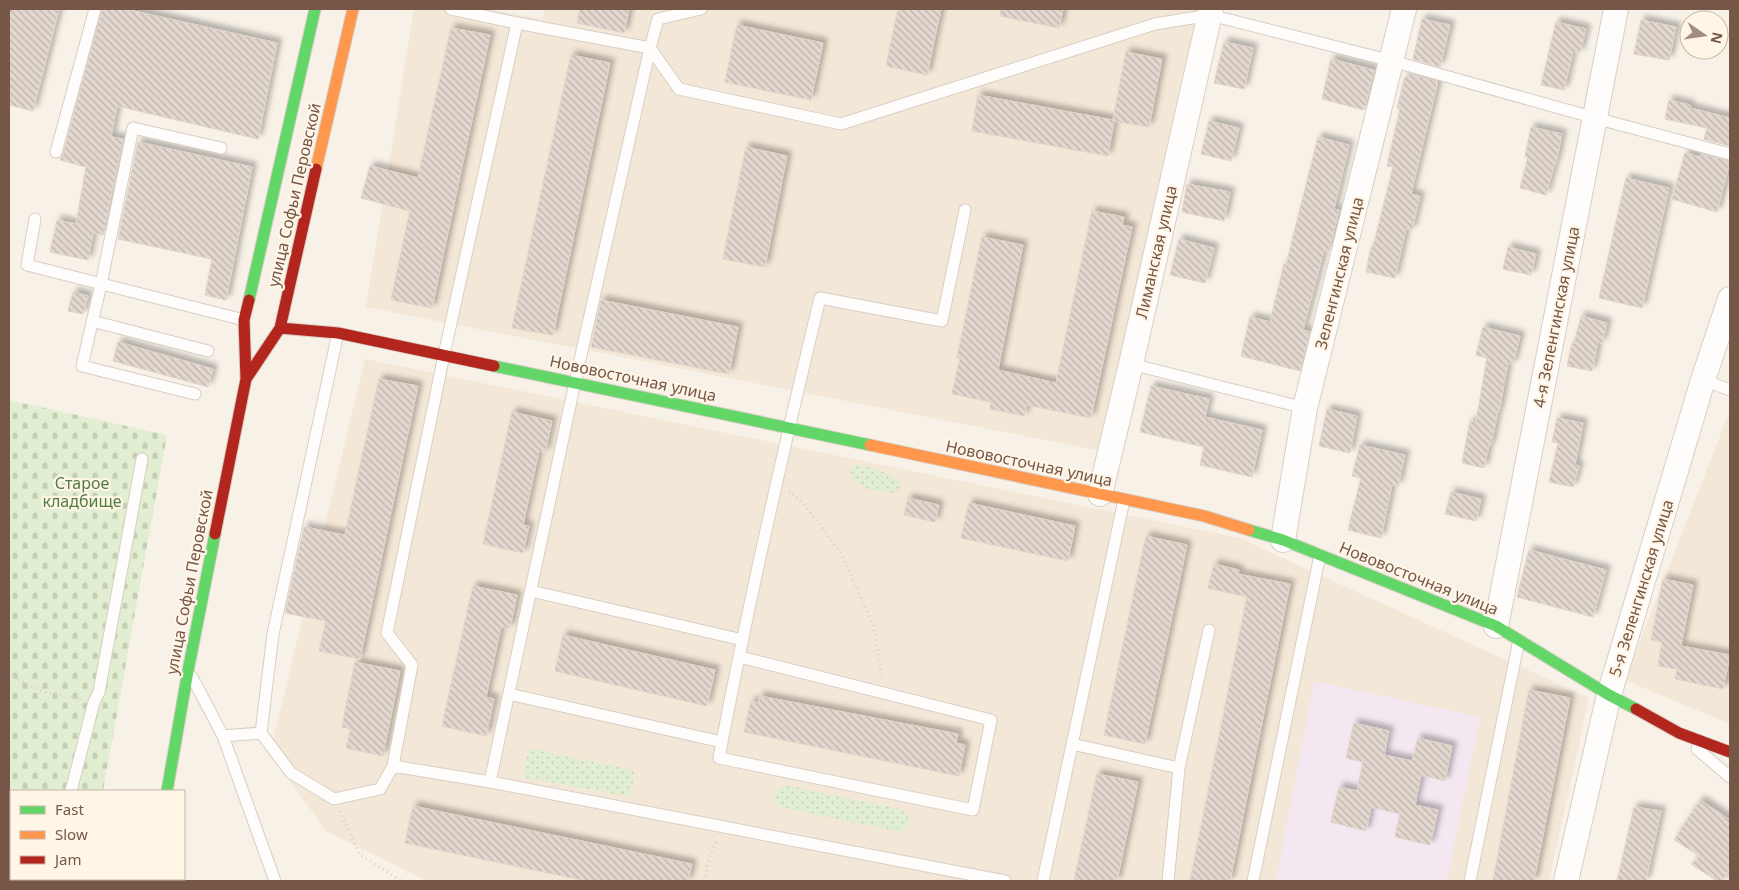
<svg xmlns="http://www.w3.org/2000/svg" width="1739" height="890" viewBox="0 0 1739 890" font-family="'Noto Sans',sans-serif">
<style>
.residential{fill:#f3e7d7}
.education{fill:#f3e7f1}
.grass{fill:url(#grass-dots)}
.cemetery{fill:url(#cemetery-stones)}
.building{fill:url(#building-back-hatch);stroke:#e0d4c9;filter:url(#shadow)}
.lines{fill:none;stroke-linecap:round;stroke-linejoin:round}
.lane-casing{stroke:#d8cec5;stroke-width:13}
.street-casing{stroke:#d8cec5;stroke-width:26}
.fast-casing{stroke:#d7cdc4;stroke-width:13}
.slow-casing{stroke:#d7cdc4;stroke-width:13}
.jam-casing{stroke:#d7cdc4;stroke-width:13}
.path{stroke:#dad0cb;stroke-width:3;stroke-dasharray:1 4;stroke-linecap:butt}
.lane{stroke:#fefdfb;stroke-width:11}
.street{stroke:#fefdfb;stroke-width:24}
.fast{stroke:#63d668;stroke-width:11}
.slow{stroke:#ff974d;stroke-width:11}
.jam{stroke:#b3261e;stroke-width:11}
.labels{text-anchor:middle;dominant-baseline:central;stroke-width:4.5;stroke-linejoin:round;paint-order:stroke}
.street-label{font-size:16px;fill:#765747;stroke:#fff6e8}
.park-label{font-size:16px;fill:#517d3e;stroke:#fff6e8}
</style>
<defs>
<pattern id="grass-dots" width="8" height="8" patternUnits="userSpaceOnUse" patternTransform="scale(1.25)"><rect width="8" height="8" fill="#e2eed1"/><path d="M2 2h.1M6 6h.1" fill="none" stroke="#c5ceb5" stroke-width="1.8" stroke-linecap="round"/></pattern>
<pattern id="cemetery-stones" width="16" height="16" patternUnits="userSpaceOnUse" patternTransform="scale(1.25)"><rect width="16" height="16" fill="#e2eed1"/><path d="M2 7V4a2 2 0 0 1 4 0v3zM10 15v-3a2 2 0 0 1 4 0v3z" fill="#c5ceb5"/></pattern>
<pattern id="building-back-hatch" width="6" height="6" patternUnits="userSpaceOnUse" patternTransform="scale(1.25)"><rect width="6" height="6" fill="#e3d8cf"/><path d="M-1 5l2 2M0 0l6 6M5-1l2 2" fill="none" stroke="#bdb2aa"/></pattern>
<filter id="shadow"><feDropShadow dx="4.5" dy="-4.5" stdDeviation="2.5" flood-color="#0004"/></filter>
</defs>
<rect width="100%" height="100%" fill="#f7f1e7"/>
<path class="residential" d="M414,9H487L542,19L545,9H1200L1101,451L366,307Z
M365,359L1239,538L1589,698L1549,881H427L326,831L270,753Z
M1730,410V724L1625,680Z"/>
<path class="education" d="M1314,681L1480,717L1447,881H1276Z"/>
<path class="grass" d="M857,464C871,468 892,472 901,486L896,493C877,491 858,492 850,472Z
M529,748L635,771L630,797L523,777Z
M785,785L904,810C912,818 910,827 900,832L780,807C771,799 773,789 785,785Z"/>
<path class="cemetery" d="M9,400L167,435L103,791H11V879H88L87,881H9Z"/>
<path class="building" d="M9,9H59L33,111L9,105Z
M102,9H125L277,43L258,139L117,106L111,137L123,139L103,235L93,233L88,260L50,252L57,220L76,224L86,167L60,160L63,154Z
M580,9H629L624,33L577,23Z
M898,9H941L927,75L886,66Z
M1001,9H1063L1059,28L1000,16Z
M1422,19L1450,25L1440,67L1413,59Z
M1641,20L1676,27L1669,60L1634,54Z
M1556,22L1586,29L1580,53L1573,52L1564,90L1541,85Z
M737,25L823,43L811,100L725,82Z
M451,28L490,35L432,308L391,300L410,211L361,198L370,166L418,178Z
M1224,42L1253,48L1244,89L1214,83Z
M1126,52L1162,59L1149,127L1114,121L1108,156L972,131L978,95L1113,120Z
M571,55L610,63L553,335L512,328Z
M1331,59L1374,70L1364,110L1322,99Z
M1410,74L1437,81V85L1411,194L1420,196L1412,230L1406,229L1395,278L1366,272L1371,247H1373L1393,167L1387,166L1400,109L1397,108L1405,77L1409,78Z
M1669,100L1690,105V108L1730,118V146L1704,139L1707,128L1665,119Z
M1209,121L1239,128L1231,161L1201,154Z
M1531,127L1562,134L1556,163H1555L1546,195L1520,188L1528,157H1525Z
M1318,137L1349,145L1334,209L1339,210L1329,251L1324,250L1303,330L1310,332L1300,371L1241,356L1250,317L1270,322L1284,264L1286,265Z
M138,142L252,167L226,300L205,295L212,259L118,239Z
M746,147L787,156L765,267L723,259Z
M1685,153L1700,157L1701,154L1730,161L1717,212L1672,199Z
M1626,178L1669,188L1642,308L1599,298Z
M1187,184L1230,192L1224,221L1182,212Z
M1092,211L1124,217L1122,225L1132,227L1091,418L1027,405L1024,416L990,409L991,402L952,394L960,358H957L982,237L1023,245L998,370L1056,383Z
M1179,239L1214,248L1205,283L1170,275Z
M1508,247L1536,254L1531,275L1503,269Z
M73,292L88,296L83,314L68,311Z
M601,300L738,327L729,374L591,347Z
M1581,316L1607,323L1602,343L1598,342L1592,371L1567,366L1572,343L1574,344Z
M1483,327L1520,336L1513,364L1508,363L1499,412L1498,411L1491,445H1489L1484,468L1462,463L1470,421L1476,422L1487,358L1476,355Z
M118,342L213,369L208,387L113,361Z
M379,379L418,386L360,659L319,651L326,621L285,613L304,527L345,535Z
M1151,386L1209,399L1205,417L1262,430L1252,477L1200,465L1204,447L1140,432Z
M1327,409L1357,416L1350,453L1319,446Z
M512,412L552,421L545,453L539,451L523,525L529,526L523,553L483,544Z
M1557,418L1583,423L1575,465L1579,466L1573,487L1549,482L1558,443L1552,442Z
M1360,445L1405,455L1398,486L1392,485L1381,538L1348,530L1361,478L1352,476Z
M1451,492L1481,499L1476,521L1445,514Z
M908,498L939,505L935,522L904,515Z
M969,503L1075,526L1068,561L961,538Z
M1146,536L1187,545L1145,744L1104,735Z
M1529,550L1606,570L1593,617L1517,597Z
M1214,564L1239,570L1238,574L1290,584L1230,881H1190L1247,597L1208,588Z
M1663,579L1693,585L1681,646L1730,655L1723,689L1675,679L1677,669L1658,666L1662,642L1651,640Z
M473,586L517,595L510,628L501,627L486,697L494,699L486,736L442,726Z
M563,635L715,670L707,706L555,671Z
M355,662L400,671L383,756L346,748L351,729L342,727Z
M1529,690L1570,698L1534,881H1493Z
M760,696L958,734L956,743L965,745L959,776L744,732L751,701L758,703Z
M1354,723L1389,731L1384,755L1412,761L1418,738L1452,746L1445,781L1421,775L1415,805L1438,810L1430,845L1395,837L1400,814L1371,807L1366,831L1331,822L1339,787L1357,791L1363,762L1346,758Z
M1097,774L1138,782L1117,881H1074Z
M1700,800L1730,820V868L1722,881H1717L1691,864L1700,856L1674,840Z
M413,806L692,864L688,881H586L405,843Z
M1634,807L1661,811L1646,881H1617Z"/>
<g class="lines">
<defs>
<path id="lane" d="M451,9L517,23L650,48L679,89L841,124L1155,24L1210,15L1392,61L1595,118L1730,154
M701,9L658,19L650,48L575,382L490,782L1005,881
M56,152L95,9
M35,219L27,265L244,320
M92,321L208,351
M1131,364L1305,408
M1703,380L1730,390
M195,394L82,366L101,284L133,128L221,148
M531,591L743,640
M740,657L991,720L973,810L719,758C748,604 783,451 820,298L942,321L965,210
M192,677L223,736L275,881
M509,694L722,742
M261,733L291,773L334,799L380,789L393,766L412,665L387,633L444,355L517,23
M223,736L261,733L273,634L338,333
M1072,744L1179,768
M1697,749L1730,777
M393,766L490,782
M71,791L94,702L99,692L142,459
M54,881V879
M147,881L148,879
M1043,881L1124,500
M1168,881L1179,768L1209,630
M1253,881L1320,555
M1470,881L1519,640"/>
<path id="street" d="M1100,494L1131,364L1211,9
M1283,540L1305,408L1404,9
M1496,626L1616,9
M1566,881L1609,695L1703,380L1730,299"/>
<path id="fast" d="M249,300L315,9
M494,366L870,445
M1249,530L1283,540L1496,626L1609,695L1636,709
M167,791L188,671L215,534
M163,879L164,881"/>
<path id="slow" d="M316,169L353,9
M870,445L1204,516L1249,530"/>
<path id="jam" d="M280,328L338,333L494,366
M246,379L280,328L316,169
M215,534L246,379L244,320L249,300
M1636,709L1679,733L1730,752"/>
</defs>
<use href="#lane" class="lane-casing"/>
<use href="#street" class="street-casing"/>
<use href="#fast" class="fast-casing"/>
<use href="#slow" class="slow-casing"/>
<use href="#jam" class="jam-casing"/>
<path class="path" d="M789,491L803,503L841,553L873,624L881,666L880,678
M9,675L44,692L81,699
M340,811L359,854L401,881
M704,881L710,856L717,840"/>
<use href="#lane" class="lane"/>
<use href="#street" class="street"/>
<use href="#fast" class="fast"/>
<use href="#slow" class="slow"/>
<use href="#jam" class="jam"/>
</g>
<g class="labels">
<g class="street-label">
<text transform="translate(294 195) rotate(-77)">улица Софьи Перовской</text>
<text transform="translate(1156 252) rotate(-77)">Лиманская улица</text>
<text transform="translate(1339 273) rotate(-76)">Зеленгинская улица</text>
<text transform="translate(1556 317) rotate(-79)">4-я Зеленгинская улица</text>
<text transform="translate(633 378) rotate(12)">Нововосточная улица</text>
<text transform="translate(1029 463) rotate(12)">Нововосточная улица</text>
<text transform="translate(1419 578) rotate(22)">Нововосточная улица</text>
<text transform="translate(189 582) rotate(-79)">улица Софьи Перовской</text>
<text transform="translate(1641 588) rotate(-73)">5-я Зеленгинская улица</text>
</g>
<g class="park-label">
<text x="82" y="483">Старое<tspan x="82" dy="18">кладбище</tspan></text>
</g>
</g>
<rect width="1739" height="890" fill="none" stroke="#765747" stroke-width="20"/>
<rect x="10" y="790" width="175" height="90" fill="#fff6e8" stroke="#c8b6a8"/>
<rect x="20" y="806" width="25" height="8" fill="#63d668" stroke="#c8b6a8"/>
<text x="55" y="815" font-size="15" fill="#765747">Fast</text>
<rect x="20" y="831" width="25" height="8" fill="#ff974d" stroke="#c8b6a8"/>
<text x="55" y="840" font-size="15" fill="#765747">Slow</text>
<rect x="20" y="856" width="25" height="8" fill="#b3261e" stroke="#c8b6a8"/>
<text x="55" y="865" font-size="15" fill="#765747">Jam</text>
<g transform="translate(1704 35) rotate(103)"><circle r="24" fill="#fff6e8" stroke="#c8b6a8"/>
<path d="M0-4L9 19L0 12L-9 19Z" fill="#a38d7f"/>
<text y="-8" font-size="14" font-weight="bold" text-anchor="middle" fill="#765747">N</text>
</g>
</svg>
